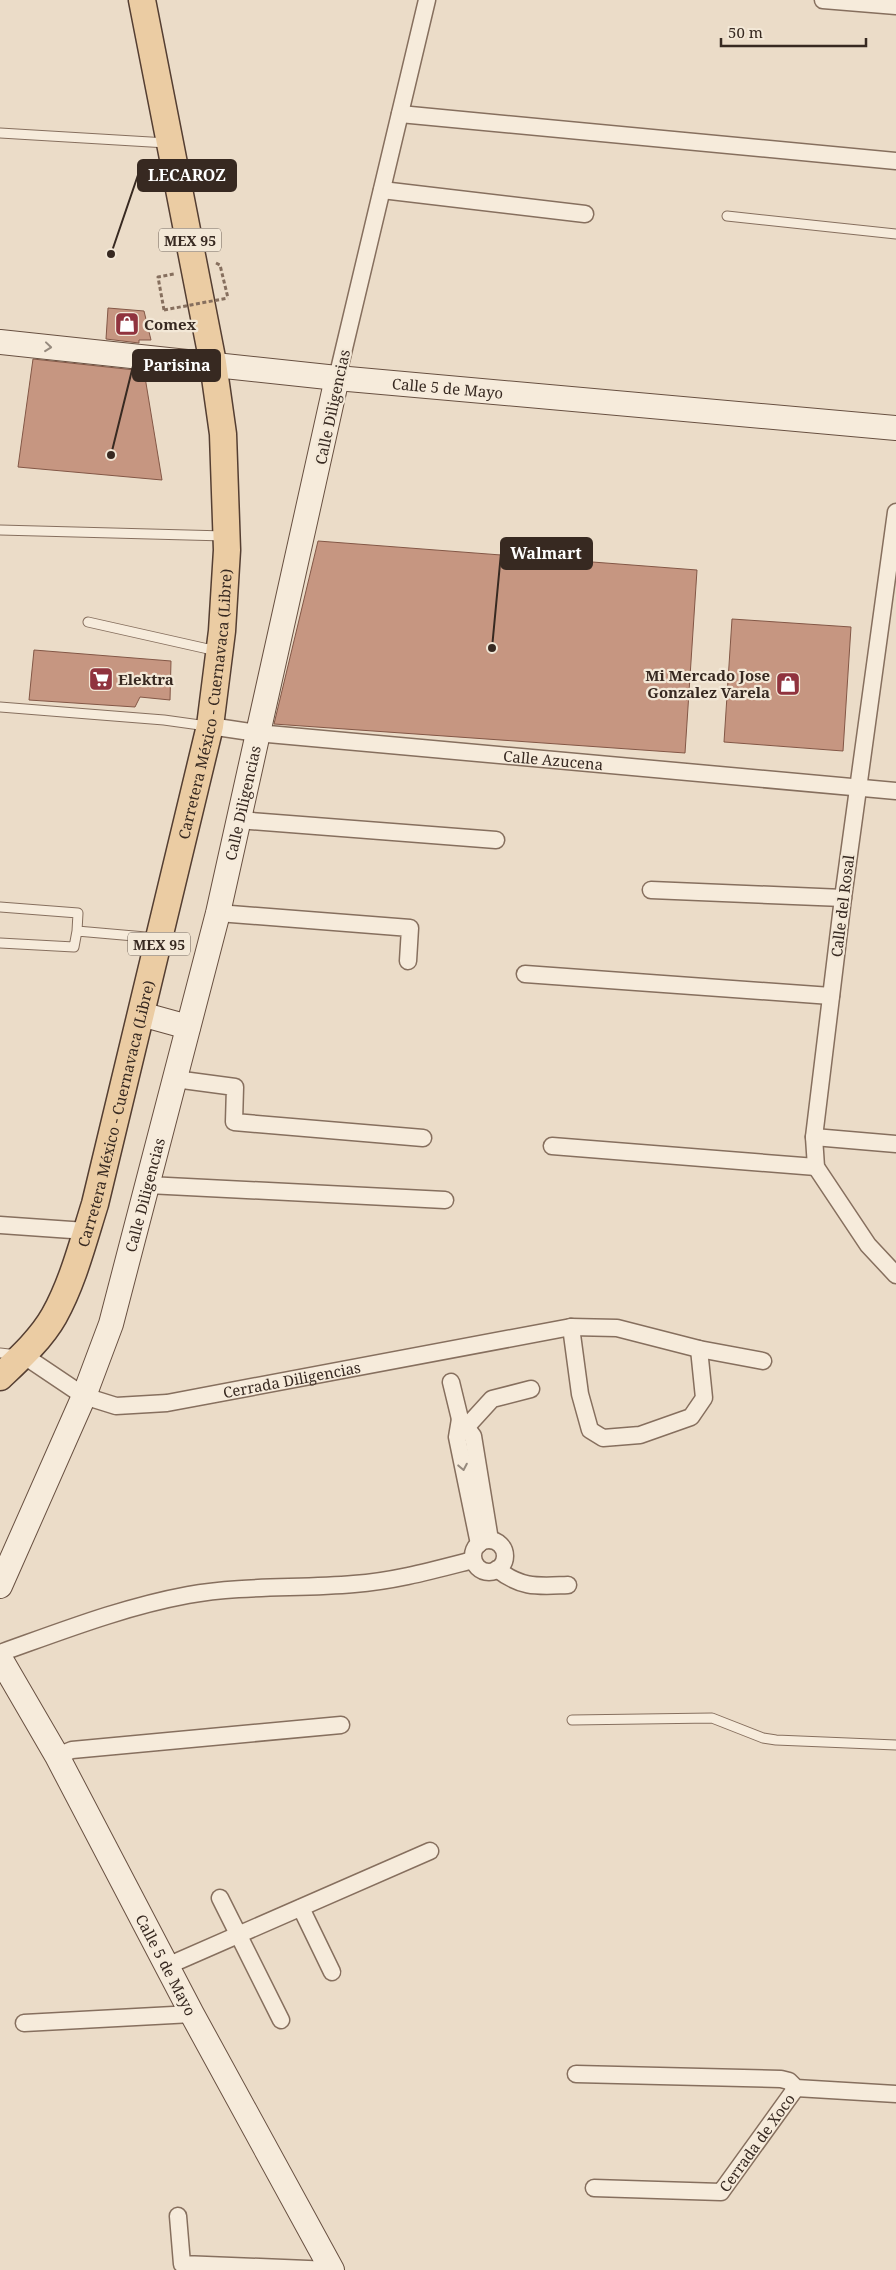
<svg xmlns="http://www.w3.org/2000/svg" width="896" height="2270" viewBox="0 0 896 2270" font-family="'Noto Serif',serif">
<style>
.building{fill:#c69681;stroke:#835746}
.lines{fill:none;stroke-linecap:round;stroke-linejoin:round}
.lane-casing{stroke:#866f5e;stroke-width:11}
.street-casing{stroke:#866f5e;stroke-width:19}
.secondary-casing{stroke:#685041;stroke-width:26}
.primary-casing{stroke:#543e32;stroke-width:29}
.path{stroke:#866f5e;stroke-width:3;stroke-dasharray:4 2.5;stroke-linecap:butt}
.lane{stroke:#f6ebdb;stroke-width:9}
.street{stroke:#f6ebdb;stroke-width:16}
.secondary{stroke:#f6ebdb;stroke-width:24}
.primary{stroke:#ebcca3;stroke-width:26}
.path-bridge{stroke:#866f5e;stroke-width:3;stroke-dasharray:4 2.5;stroke-linecap:butt}
.oneway{stroke:#968a7e}
.labels{text-anchor:middle;dominant-baseline:central;stroke-width:4.5;stroke-linejoin:round;paint-order:stroke}
.shield{fill:#f3e8d7;stroke:#6f6258;stroke-width:1}
.shield-label{font-size:14px;font-weight:bold;fill:#372921}
.poi-label{font-size:15px;font-weight:bold;fill:#372921;stroke:#f3e8d7;text-anchor:start}
.street-label{font-size:15px;fill:#372921;stroke:#f3e8d7}
.leader{fill:none;stroke:#372921;stroke-width:2}
.callout-dot{fill:#372921;stroke:#f3e8d7;stroke-width:2}
.callout{fill:#372921;stroke:#372921;stroke-width:2}
.callout-label{font-size:16px;text-anchor:middle;font-weight:bold;fill:#fff}
</style>
<rect width="100%" height="100%" fill="#ebdcc8"/>
<path class="building" d="M108,308L144,311L151,340H139V343L106,339Z
M33,359L144,371L162,480L18,467Z
M318,541L697,570L685,753L274,724Z
M732,619L851,627L843,751L724,742Z
M34,650L171,661L170,700L140,697L135,707L29,700Z"/>
<g class="lines">
<defs>
<path id="lane" d="M0,133L167,143
M727,216L896,234
M0,530L225,536
M88,622L217,651
M0,707L164,720L207,726
M0,907L78,913L77,931L157,938
M0,943L74,947L77,931
M0,1353L18,1355
M572,1720L712,1718L763,1738L776,1740L896,1745"/>
<g id="street">
<path d="M823,0L896,6"/>
<path d="M400,114L896,161"/>
<path d="M382,190L585,214"/>
<path d="M337,378L427,0"/>
<path d="M896,512L843,898L814,1137L816,1167L868,1245L896,1275"/>
<path id="s1" d="M210,726L257,733L896,791"/>
<path d="M238,820L496,840"/>
<path d="M651,890L843,898"/>
<path d="M218,913L410,928L408,961"/>
<path d="M525,974L831,996"/>
<path d="M175,1079L235,1087L234,1122L423,1138"/>
<path d="M814,1137L896,1144"/>
<path d="M552,1146L816,1167"/>
<path d="M148,1185L445,1200"/>
<path d="M0,1225L86,1231"/>
<path d="M571,1327L580,1394L590,1430L603,1438L640,1435L691,1417L704,1398L699,1349"/>
<path id="s2" d="M23,1355L84,1396L116,1406L167,1403L571,1327L617,1328L699,1349L763,1361"/>
<path d="M451,1382L460,1419L473,1436L490,1540"/>
<path d="M460,1419L457,1437L479,1544"/>
<path d="M460,1434L492,1399L531,1389"/>
<circle cx="489" cy="1556" r="16"/>
<path d="M497,1569C522,1589 539,1586 568,1585"/>
<path d="M0,1653C62,1631 123,1607 188,1595C243,1585 299,1589 354,1584C395,1581 434,1570 473,1560"/>
<path d="M57,1756L72,1750L341,1725"/>
<path d="M220,1898L281,2020"/>
<path d="M301,1908L332,1972"/>
<path d="M167,1966L430,1851"/>
<path d="M24,2023L192,2014"/>
<path d="M576,2074L781,2079L789,2081L796,2088L896,2094"/>
<path id="s3" d="M594,2188L721,2192L796,2088"/>
<path d="M178,2216L182,2264L332,2270"/>
</g>
<g id="secondary">
<path id="s4" d="M0,342L337,378L896,428"/>
<path d="M141,1014L188,1027"/>
<path id="s5" d="M0,1586L84,1396L111,1324L218,913L337,378"/>
<path id="s6" d="M0,1658L57,1756L192,2014L332,2270"/>
</g>
<g id="primary">
<path id="s7" d="M0,1377C19,1359 41,1339 54,1316C73,1282 83,1242 95,1204L210,726L222,631L227,550L223,434L213,363L142,0"/>
</g>
</defs>
<use href="#lane" class="lane-casing"/>
<use href="#street" class="street-casing"/>
<use href="#secondary" class="secondary-casing"/>
<use href="#primary" class="primary-casing"/>
<path class="path" d="M216,263L220,265L228,298
M164,310L158,277L174,274"/>
<use href="#lane" class="lane"/>
<use href="#street" class="street"/>
<use href="#secondary" class="secondary"/>
<use href="#primary" class="primary"/>
<path class="path-bridge" d="M164,310L228,298"/>
</g>
<defs><path id="oneway-chevron" d="M-2-3.5L2.5 0L-2 3.5" fill="none" stroke-width="1.6" stroke-linecap="round" stroke-linejoin="round" transform="scale(1.25)"/></defs>
<g class="oneway">
<use href="#oneway-chevron" transform="translate(48 347) rotate(6)"/>
<use href="#oneway-chevron" transform="translate(463 1467) rotate(79)"/>
</g>
<defs>
<symbol id="shop-square" viewBox="-11 -11 22 22"><rect x="-9" y="-9" width="18" height="18" rx="4" fill="#90333e" stroke="#f3e8d7"/><path d="M-5-2.5h2.3a2.7 3.5 0 0 1 5.4 0H5L5.5 6h-11ZM-1.5-2.5h3a1.5 2.3 0 0 0-3 0Z" fill="#fff"/></symbol>
<symbol id="supermarket-square" viewBox="-11 -11 22 22"><rect x="-9" y="-9" width="18" height="18" rx="4" fill="#90333e" stroke="#f3e8d7"/><path d="M-6-5.5h2.5l.6 2H6L4.5 2H-2.5L-4.4-4H-6ZM-1.5 3.2a1.3 1.3 0 1 0 .1 0ZM3 3.2a1.3 1.3 0 1 0 .1 0Z" fill="#fff"/></symbol>
</defs>
<g fill-rule="evenodd">
<use href="#shop-square" x="113" y="310" width="28" height="28"/>
<use href="#supermarket-square" x="87" y="665" width="28" height="28"/>
<use href="#shop-square" x="774" y="670" width="28" height="28"/>
</g>
<g class="labels">
<g class="shield">
<rect x="159" y="228.5" width="62" height="23" rx="4"/>
<rect x="128" y="932.5" width="62" height="23" rx="4"/>
</g>
<g class="shield-label">
<text x="190" y="240">MEX 95</text>
<text x="159" y="944">MEX 95</text>
</g>
<g class="poi-label">
<text x="144" y="324">Comex</text>
<text x="770" y="675" text-anchor="end">Mi Mercado Jose<tspan x="770" dy="17">Gonzalez Varela</tspan></text>
<text x="118" y="679">Elektra</text>
</g>
<g class="street-label">
<text stroke="none"><textPath href="#s4" startOffset="450">Calle 5 de Mayo</textPath></text>
<text transform="translate(332 407) rotate(-78)">Calle Diligencias</text>
<text stroke="none"><textPath href="#s7" startOffset="714">Carretera México - Cuernavaca (Libre)</textPath></text>
<text stroke="none"><textPath href="#s1" startOffset="345">Calle Azucena</textPath></text>
<text stroke="none"><textPath href="#s5" startOffset="822">Calle Diligencias</textPath></text>
<text transform="translate(842 906) rotate(-83)">Calle del Rosal</text>
<text stroke="none"><textPath href="#s7" startOffset="294">Carretera México - Cuernavaca (Libre)</textPath></text>
<text stroke="none"><textPath href="#s5" startOffset="418">Calle Diligencias</textPath></text>
<text stroke="none"><textPath href="#s2" startOffset="285">Cerrada Diligencias</textPath></text>
<text stroke="none"><textPath href="#s6" startOffset="349">Calle 5 de Mayo</textPath></text>
<text stroke="none"><textPath href="#s3" startOffset="188">Cerrada de Xoco</textPath></text>
</g>
</g>
<path class="leader" d="M111 254L138 175M111 455L133 366M492 648L501 553"/>
<g class="callout-dot">
<circle cx="111" cy="254" r="5"/>
<circle cx="111" cy="455" r="5"/>
<circle cx="492" cy="648" r="5"/>
</g>
<g class="callout">
<rect x="138" y="160" width="98" height="31" rx="5"/>
<rect x="133" y="350" width="87" height="31" rx="5"/>
<rect x="501" y="538" width="91" height="31" rx="5"/>
</g>
<g class="callout-label">
<text x="187" y="181">LECAROZ</text>
<text x="177" y="371">Parisina</text>
<text x="546" y="559">Walmart</text>
</g>
<path d="M721 38v8h145v-8" fill="none" stroke="#372921" stroke-width="2.5"/>
<text x="728" y="38" font-size="15" fill="#372921" stroke="#f3e8d7" stroke-width="4" paint-order="stroke">50 m</text>
</svg>
